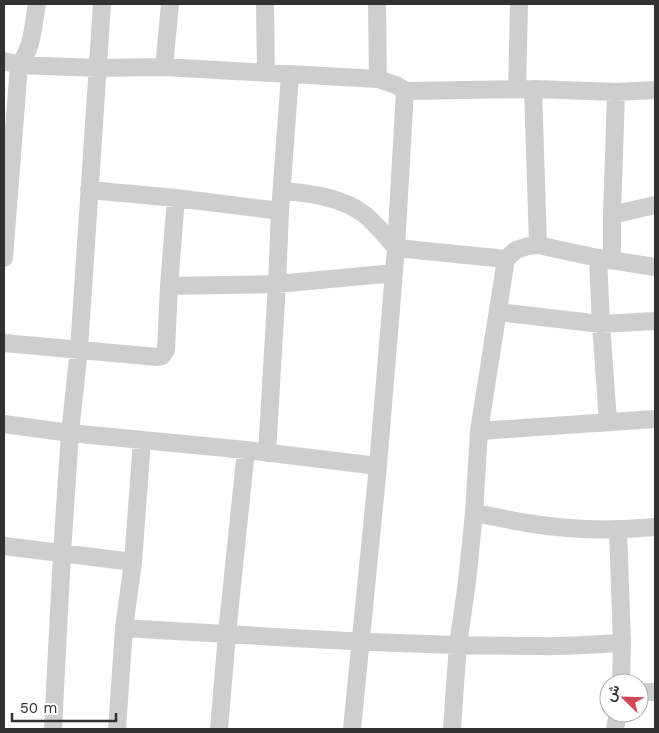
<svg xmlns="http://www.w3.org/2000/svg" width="659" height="733" viewBox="0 0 659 733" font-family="'Work Sans',Vazirmatn,sans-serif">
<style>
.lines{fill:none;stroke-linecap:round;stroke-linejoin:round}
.minor{stroke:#cecece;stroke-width:18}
</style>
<rect width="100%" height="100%" fill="#fff"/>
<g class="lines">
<path class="minor" d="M265,4L266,73
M377,4L378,79
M4,61L19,65L98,68L164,67L378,79L396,85L405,91L533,89L616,92L655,90
M164,67L170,4
M517,89L519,4
M533,89L538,245
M282,191C310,193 341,197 364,214C376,224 386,236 396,248L506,259L516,250L528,246L538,245L598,258L655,267
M176,198L280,211
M612,215L655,205
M4,258L19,65C33,48 33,25 37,4
M598,258L601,324L608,422
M612,260V215L616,92
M169,286L277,284L394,273
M498,312L601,324L655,321
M4,343L157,357L162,356L166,350L169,286L176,198L89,190
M4,424L70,433L246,450L378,466
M479,431L655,419
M267,453L277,284L280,211L290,75
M474,513C492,516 509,520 527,523C569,530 614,531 655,527
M618,529L622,643L621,683
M4,546L133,562
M124,628C262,636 400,646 539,646C566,647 594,644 622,643
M639,692H655
M53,729L62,553L70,433L79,349L102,4
M117,729L124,628L133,562L142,441
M219,729L227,634L246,450
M352,729L378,466L396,248L405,91
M452,729L455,685L458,645L467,582L474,513L479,431L506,259
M615,729L618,713"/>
</g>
<rect width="659" height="733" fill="none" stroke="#313131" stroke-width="10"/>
<g transform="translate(624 698) rotate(293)"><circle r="24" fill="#ffffff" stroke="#adadad"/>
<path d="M0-4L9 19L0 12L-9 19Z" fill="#d34859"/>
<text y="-8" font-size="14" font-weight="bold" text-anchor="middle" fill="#313131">ش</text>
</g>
<path d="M12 713v8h104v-8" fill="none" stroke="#313131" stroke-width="2.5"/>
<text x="20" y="713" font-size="15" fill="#313131" stroke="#ffffff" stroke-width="4" paint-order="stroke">50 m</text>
</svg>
